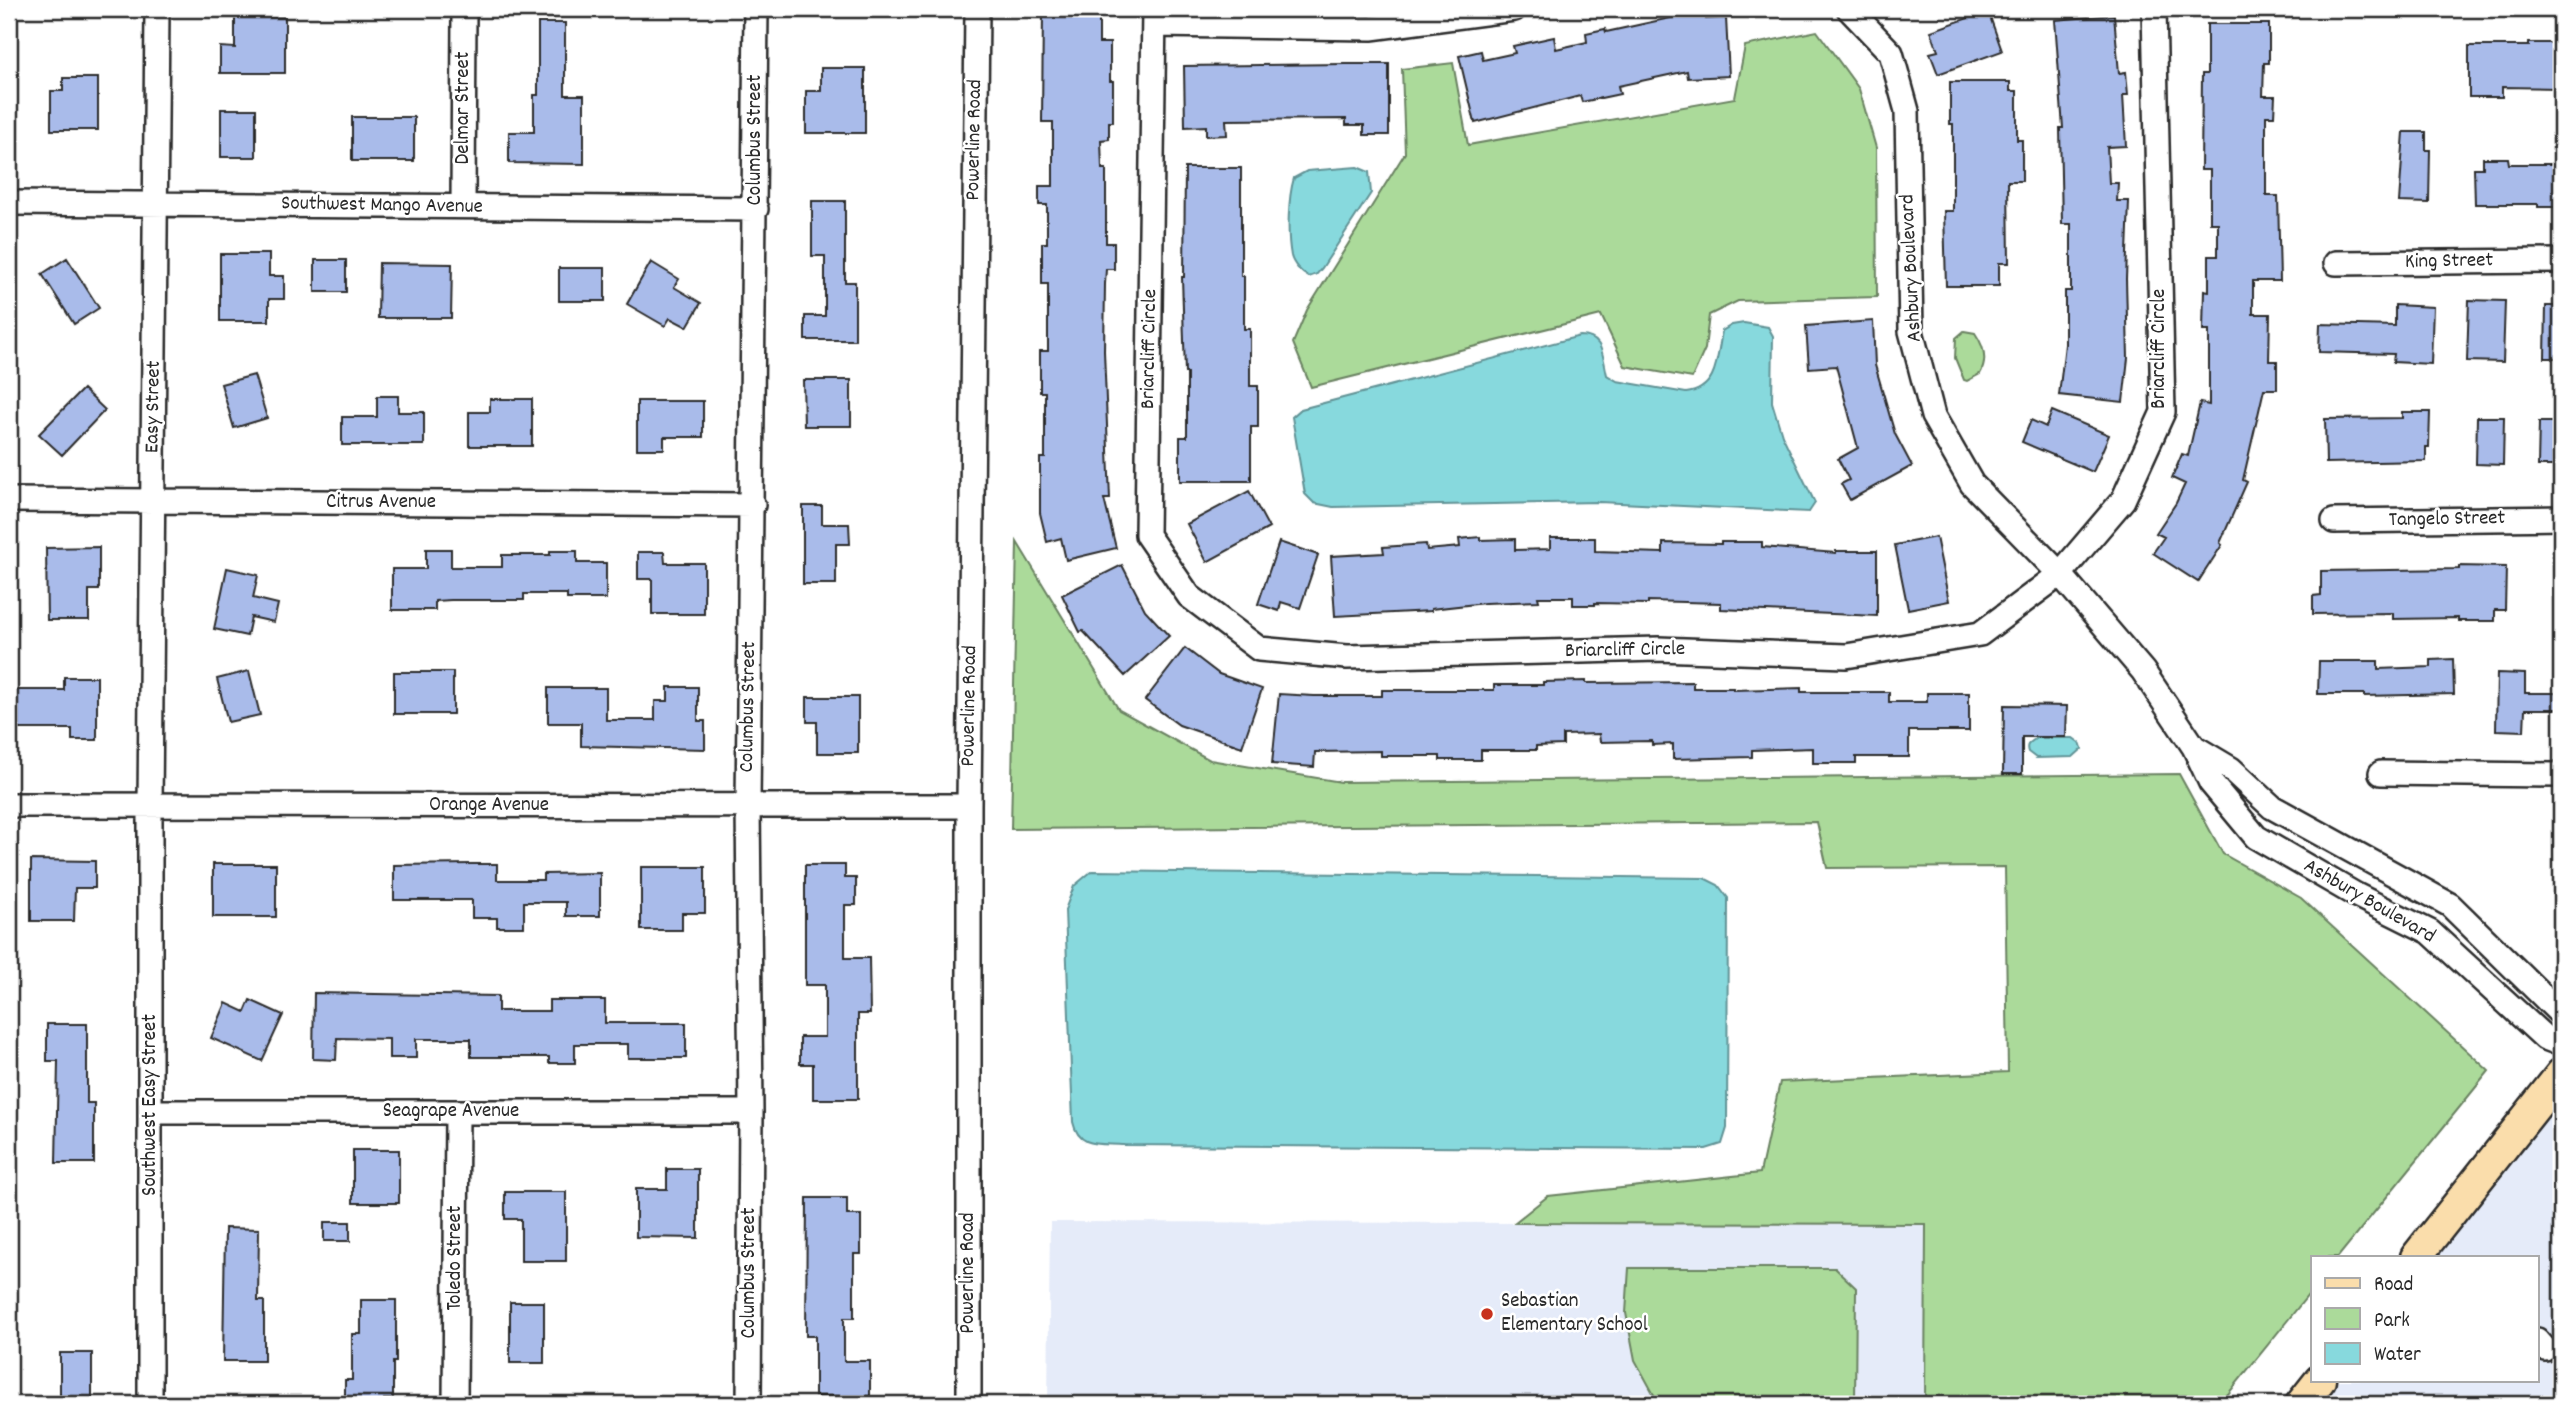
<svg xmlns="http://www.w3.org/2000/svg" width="2570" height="1413" viewBox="0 0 2570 1413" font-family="Dekko,sans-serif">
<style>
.built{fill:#e5ebf9}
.green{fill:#abda9a;stroke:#6b8262;stroke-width:2}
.water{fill:#87d9dd;stroke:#629396;stroke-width:2}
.building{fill:#a9bbea;stroke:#2b2b2b;stroke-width:2}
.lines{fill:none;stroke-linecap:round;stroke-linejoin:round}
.minor-casing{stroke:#2b2b2b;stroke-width:28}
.major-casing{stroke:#2b2b2b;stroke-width:35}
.minor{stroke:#fff;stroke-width:23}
.major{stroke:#faddab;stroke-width:30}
.poi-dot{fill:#c8321e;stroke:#fff;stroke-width:2.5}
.labels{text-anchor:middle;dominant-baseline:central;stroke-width:5;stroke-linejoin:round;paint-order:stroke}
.street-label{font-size:21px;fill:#2b2b2b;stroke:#fff}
.poi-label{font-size:21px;fill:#2b2b2b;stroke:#fff;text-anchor:start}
</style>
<rect width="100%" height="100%" fill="#fff"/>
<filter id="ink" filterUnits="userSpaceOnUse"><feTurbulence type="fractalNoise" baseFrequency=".0143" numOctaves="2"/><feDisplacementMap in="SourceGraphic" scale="14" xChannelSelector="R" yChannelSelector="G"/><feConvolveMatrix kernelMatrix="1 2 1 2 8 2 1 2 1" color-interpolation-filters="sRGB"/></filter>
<g filter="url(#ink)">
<path class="built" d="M2561,1096V1404H2319L2339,1380H2537V1257H2437Z
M1050,1222L1926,1224L1925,1404H1048Z"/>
<path class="green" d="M1817,31L1859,89L1876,148L1877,297L1738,301L1709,315L1705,349L1692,378L1625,366L1601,315L1311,387L1293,343L1307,310L1405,153L1402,69L1453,63L1468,145L1735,98L1745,46Z
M1964,331L1975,333C1984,346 1988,360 1980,374L1967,381L1964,380L1955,358L1956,338Z
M1017,542L1119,710L1210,760L1341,782L2179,774L2223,854L2301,898L2489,1071L2338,1257H2313V1289L2220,1404H1925L1926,1224L1514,1223L1548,1196L1760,1173L1780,1082L2008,1072L2005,867L1827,868L1817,822L1011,829Z
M1629,1268H1835L1856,1288L1855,1404H1659L1635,1360L1626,1313Z"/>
<path class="water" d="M1357,167L1369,172L1371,193L1322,268L1317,274L1309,277C1301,273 1293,264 1291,256C1287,234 1288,198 1294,178L1307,171Z
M1744,323L1768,327L1773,336L1772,402L1782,435L1815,503L1809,512L1599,502L1333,507L1314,503L1305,494L1292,417L1301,409L1580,336C1604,336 1602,355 1607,375L1617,381L1686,393C1718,389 1717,358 1722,331L1732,325Z
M2036,738H2073L2080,743L2082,749L2073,757L2036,758L2028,752C2025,743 2031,743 2036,738Z
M1092,871L1704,878L1718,885L1728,898L1727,1128L1722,1144L1706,1149L1124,1145C1100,1143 1079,1149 1073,1122L1065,910L1074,886Z"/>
<path class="building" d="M1043,9H1099V43H1110V81H1113V122H1109V139L1101,140L1102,169H1106V243H1114V269H1106L1105,284L1104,351L1110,499H1104L1116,548L1066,560L1061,538L1047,542L1040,513V458H1045V392H1040V351H1048V284H1042V243H1047V205H1039V186H1053V122H1042Z
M1706,11V19L1726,18L1729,76L1688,78L1687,71L1618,86L1620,94L1582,102L1580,96L1475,123L1459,56L1481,51L1483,60L1515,53L1513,46L1554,37L1556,49L1587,42L1586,33L1605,29L1606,32L1684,15V13Z
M1988,11L2002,51L1938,74L1930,53L1938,51L1931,31Z
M2114,15L2119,73L2126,72L2128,95H2123L2126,146L2107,147L2109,183H2118L2117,201H2129L2126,279L2128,358L2123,402L2059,395L2065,344V291H2071V224H2062L2060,128H2063L2055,20Z
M235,17H285V73H220V47L235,48Z
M538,23H565V95H584V164L509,163V132H534V95H538Z
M2207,24H2269V63H2264L2263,96H2275L2274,116H2266V196H2278L2280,281H2253V314H2270L2269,361H2277V389H2264L2243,480L2247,482L2220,543L2222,545L2198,582L2153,553L2164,537L2156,533L2176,503L2185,484L2172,478L2182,454L2188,456L2200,403L2209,405V330H2203L2204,290L2209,291V256H2218V223H2210V170H2201L2202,74H2207Z
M2529,43H2561V81H2558V88L2502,87V97H2469V46H2529Z
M1346,64H1389V135H1364V125H1346V119L1226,120L1227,135L1206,136V126L1185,127L1184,66Z
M821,68H865V133H806V91H821Z
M63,78H98V130H51V91H63Z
M1950,82H2010V91H2017V140H2022V181H2008L2009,263H1999V286H1946L1944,211H1953V124H1950Z
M221,109H256V157H221Z
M352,117H414V161H352Z
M2404,132H2426V150H2430L2429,203L2399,202Z
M2483,158H2508L2509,164H2561V207H2538V204H2475L2474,168H2483Z
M1185,168H1241V276H1244V329H1250V386H1258V427H1251V481H1180V437H1187V373H1185L1182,277H1184Z
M812,201H845V282H855V340H805V316H825V256H812Z
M220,254H269V276H284V299H269V321H220Z
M67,258L99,308L74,324L42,274Z
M315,260H346V292H315Z
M651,262L679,279L674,287L701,303L687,327L670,318L665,326L627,304Z
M379,263L452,264L451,318H378Z
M559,268H605V301H559Z
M2469,300L2505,301L2503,362L2467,361Z
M2395,305L2433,307L2431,364L2393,362L2394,354L2319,352L2320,324L2395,326Z
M2546,306H2561V358H2545Z
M1873,321L1875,365L1895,434L1912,466L1850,500L1841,484L1849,480L1838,459L1858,448L1836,366L1809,368L1806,326Z
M254,375L267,418L234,428L221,384Z
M803,380H851V426H804Z
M83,389L105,410L62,455L39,434Z
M377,396H398V412H424V445H342V417H377Z
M490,399H532V446H469V412H490Z
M637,401H703V437H664V449H637Z
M2052,411L2109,435L2093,472L2022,442L2031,420L2046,427Z
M2402,412H2430L2429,447H2426V461L2326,463L2325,419L2402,418Z
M2477,417H2504L2503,465L2476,464Z
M2539,422H2561V466H2538Z
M1249,491L1269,528L1207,562L1187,524Z
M803,506H822V524H849L850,544H836V584H803Z
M1480,537V540L1515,539V550L1550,549V538H1595V551L1663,553V543L1721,544V542H1762V547L1836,553V551H1877V616L1721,609V603L1648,601V604L1595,603V605H1573V597H1538L1539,601L1485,603L1431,609V611L1335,616L1331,556L1384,553L1383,547L1426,544L1427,550L1460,547L1459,539Z
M1936,537L1949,601L1908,609L1895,545Z
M1279,542L1318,555L1300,608L1281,602L1279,611L1258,604Z
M99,547V590H89V620H47L46,548Z
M426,549H451V567H502V555H550V551H577V563H606V599H567V594H524V600H451L435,601V610H392V569H426Z
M638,552H664L665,563H704V614H652V579H638Z
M1122,565L1145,610L1169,636L1125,676L1083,631L1080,632L1062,595Z
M2459,566L2506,567L2505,610H2495V621H2458V618L2393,619V613L2313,614V596L2321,595V571L2459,569Z
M227,568L258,575L253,598L278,604L274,622L251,617L247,636L214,629Z
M1185,648L1219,674L1262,689L1242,747L1179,725L1145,700Z
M2453,659L2454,694L2364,696V694H2318L2319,661H2378V669L2431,667V660Z
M249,671L260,715L228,722L217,679Z
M394,672H453V714H394Z
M2497,673L2525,674V693H2561V709H2525L2524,731L2496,730Z
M64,677H97V740H72V729H9V690H64Z
M1586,681V683L1693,682V688H1733V690L1801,688V692H1889V702H1927V693H1969V731H1909V757H1856V763H1813V748L1752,750V757L1673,759V744L1652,745V741L1600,742L1599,734L1563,735V745L1536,746V750H1481V760H1440V756H1381V751L1315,752L1314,767L1272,764L1279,694L1314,696H1382V690H1494V685H1543V682Z
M668,687H698V721H705V749L581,746V723H548V688H606V720H655V701H668Z
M807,697H858V753H817V722H807Z
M2004,705L2067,706L2066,737H2022V774H2003Z
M31,860L95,861V888H75L74,921H31Z
M213,864H276V917H213Z
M472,864H497V880H543V874L600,873V916H566V902H524V927H497V918H472V900H394V865Z
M805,865H845V878H856V905H845V958H869L870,1014H858V1099H813V1064H800V1037H825V985H805Z
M641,867H705V913H682V930H641Z
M314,993L498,996V1011H549V1000H605V1023H686V1058H628V1044H575V1063H549V1057H471V1039H416V1058H389V1039L337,1038L336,1060L313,1059Z
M250,1000L283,1015L262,1061L211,1038L226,1003L245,1012Z
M47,1024H87V1103H94V1163H56L58,1061H47Z
M353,1150H399V1203H353Z
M667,1169H698V1238L636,1237V1189H667Z
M505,1192H566V1261H521V1219H505Z
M807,1198H847V1215H861V1254H854V1318H844V1361H870V1396H815V1336H806Z
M324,1222H350V1241H324Z
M225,1228L259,1229L258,1301H264V1361H223Z
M361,1300H396V1362H393V1399H384V1404H345V1380H352V1334H361Z
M510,1302H544V1363H510Z
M60,1353H92V1402H60Z"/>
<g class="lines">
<defs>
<path id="minor" d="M1154,9L1147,535L1189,596L1259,649L1347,657L1658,649L1846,656L1980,634L2060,574L2123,500L2163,412L2154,9
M1849,9L1891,53L1907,111L1911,331L1933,416L1972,484L2060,574L2143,671L2194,747L2211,783L2256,837L2356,895L2430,932L2545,1038L2561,1044
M1154,25L1371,28L1514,9
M9,203L756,209
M463,206L464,9
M2336,263L2561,261
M9,500L753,505
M2334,521L2561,518
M2194,747L2231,769L2272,807L2450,905L2561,1014
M2381,773L2561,775
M9,805L969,806
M151,1112H751
M2537,1340L2545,1349
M150,1404V806L157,9
M455,1404L457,1112
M749,1404L751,1112L748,806L756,9
M969,1404V806L977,9"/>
<path id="major" d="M2416,1257L2561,1074
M2301,1404L2320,1380"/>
</defs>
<use href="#minor" class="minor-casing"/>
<use href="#major" class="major-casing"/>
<use href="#minor" class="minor"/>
<use href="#major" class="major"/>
</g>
</g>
<circle class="poi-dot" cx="1487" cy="1314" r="7"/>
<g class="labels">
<g class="street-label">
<text transform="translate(464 108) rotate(-90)">Delmar Street</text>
<text transform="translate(756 140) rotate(-90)">Columbus Street</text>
<text transform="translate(975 140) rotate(-89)">Powerline Road</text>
<text transform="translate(382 206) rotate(1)">Southwest Mango Avenue</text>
<text transform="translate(2449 262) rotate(-1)">King Street</text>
<text transform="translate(1912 268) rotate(-93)">Ashbury Boulevard</text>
<text transform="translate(1150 349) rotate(-89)">Briarcliff Circle</text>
<text transform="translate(2160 349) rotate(-90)">Briarcliff Circle</text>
<text transform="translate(154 407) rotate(-89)">Easy Street</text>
<text x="381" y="503">Citrus Avenue</text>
<text transform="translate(2447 520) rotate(-1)">Tangelo Street</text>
<text transform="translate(1625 651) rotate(-1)">Briarcliff Circle</text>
<text transform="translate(970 706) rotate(-89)">Powerline Road</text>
<text transform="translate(749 707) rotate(-89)">Columbus Street</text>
<text x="489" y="806">Orange Avenue</text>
<text transform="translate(2369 902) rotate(30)">Ashbury Boulevard</text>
<text transform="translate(151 1105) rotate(-90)">Southwest Easy Street</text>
<text x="451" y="1112">Seagrape Avenue</text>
<text transform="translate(456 1258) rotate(-90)">Toledo Street</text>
<text transform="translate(750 1273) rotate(-90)">Columbus Street</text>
<text transform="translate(969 1273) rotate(-90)">Powerline Road</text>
</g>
<g class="poi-label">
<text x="1501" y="1302">Sebastian<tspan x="1501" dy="24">Elementary School</tspan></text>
</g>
</g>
<rect width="2570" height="1413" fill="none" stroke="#fff" stroke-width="35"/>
<rect x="18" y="18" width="2535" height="1378" fill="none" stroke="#2b2b2b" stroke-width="2.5" filter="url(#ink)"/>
<rect x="2311" y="1256" width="228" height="126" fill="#ffffff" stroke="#aaaaaa" stroke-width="2"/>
<rect x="2325" y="1278" width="35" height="10" fill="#faddab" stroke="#aaaaaa" stroke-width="2"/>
<text x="2374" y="1290" font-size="21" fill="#2b2b2b">Road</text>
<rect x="2325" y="1308" width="35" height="21" fill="#abda9a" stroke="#aaaaaa" stroke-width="2"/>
<text x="2374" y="1326" font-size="21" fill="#2b2b2b">Park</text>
<rect x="2325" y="1343" width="35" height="21" fill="#87d9dd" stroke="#aaaaaa" stroke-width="2"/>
<text x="2374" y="1360" font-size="21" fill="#2b2b2b">Water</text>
</svg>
